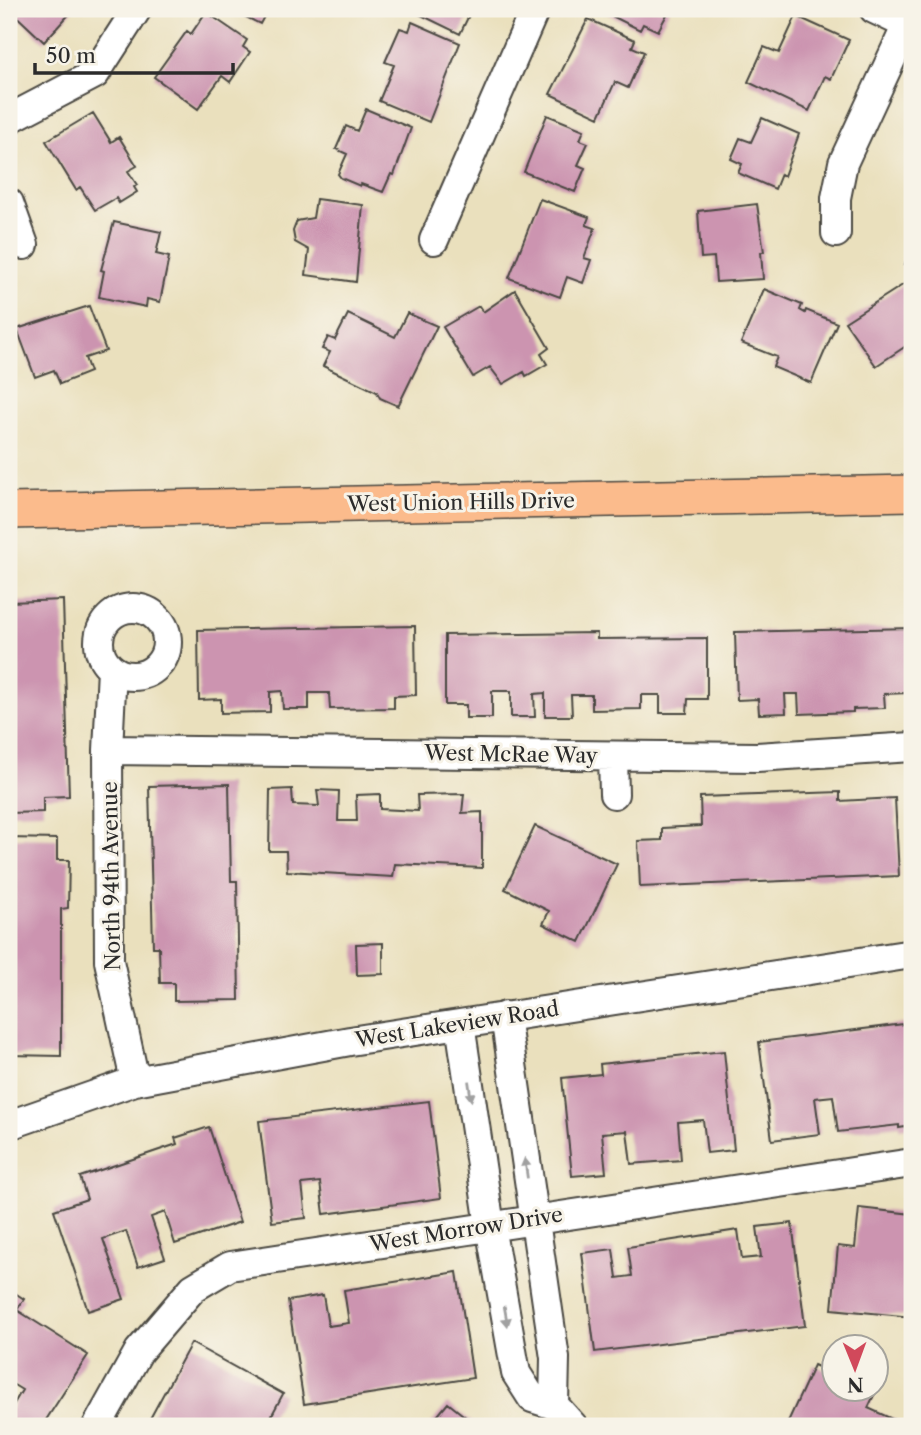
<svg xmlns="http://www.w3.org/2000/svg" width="921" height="1435" viewBox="0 0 921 1435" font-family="'Libre Caslon Text',serif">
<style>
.building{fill:#cc94b0}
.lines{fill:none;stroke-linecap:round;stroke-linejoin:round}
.minor-casing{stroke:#484641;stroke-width:32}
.major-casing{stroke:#484641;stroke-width:38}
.minor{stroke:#fff;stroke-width:28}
.major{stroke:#fbbb8c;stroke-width:35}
.oneway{fill:#a0a0a0}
.labels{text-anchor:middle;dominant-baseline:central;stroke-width:6;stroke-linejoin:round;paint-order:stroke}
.street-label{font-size:21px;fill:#2b2b2b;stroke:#f7f3e8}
</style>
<rect width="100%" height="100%" fill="#f7f3e8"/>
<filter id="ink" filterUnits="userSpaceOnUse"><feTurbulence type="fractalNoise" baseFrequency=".0143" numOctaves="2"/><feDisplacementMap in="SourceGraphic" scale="14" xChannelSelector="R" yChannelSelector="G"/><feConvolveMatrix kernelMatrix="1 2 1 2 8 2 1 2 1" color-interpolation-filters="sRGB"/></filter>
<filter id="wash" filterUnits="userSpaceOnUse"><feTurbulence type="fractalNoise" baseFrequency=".00686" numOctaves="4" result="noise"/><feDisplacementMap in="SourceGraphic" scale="28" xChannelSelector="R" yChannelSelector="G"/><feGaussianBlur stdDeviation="1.57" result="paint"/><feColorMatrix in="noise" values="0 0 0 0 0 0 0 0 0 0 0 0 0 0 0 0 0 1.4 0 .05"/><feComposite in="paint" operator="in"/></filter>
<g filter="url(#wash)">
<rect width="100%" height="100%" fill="#eae0bd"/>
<g id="blocks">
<path class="building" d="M9,9H74L44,42Z
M230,9H268L260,24Z
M419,9H472L460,34L417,13Z
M598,9H670L658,31L643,24L640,30Z
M206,12L247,40L243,47L250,52L230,82L222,76L198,109L154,77L187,31L191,34Z
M796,16L849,40L831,79L825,76L809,111L748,82L764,47L779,53Z
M588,19L635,40L632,47L644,52L628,88L615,82L599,117L550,94Z
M412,22L460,43L429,122L379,101L394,65L385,62L400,28L409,31Z
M366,109L411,128L394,175L391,174L383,192L361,184L360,186L341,178L338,174L347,154L336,149L346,126L357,131Z
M93,113L111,142L119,137L137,166L128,171L137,185L134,187L137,192L119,203L116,198L95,210L80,187L76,190L46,141Z
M547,115L584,130L580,140L588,143L578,165L585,168L575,192L524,172Z
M762,118L799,134L784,176L781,174L775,189L738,173L742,164L731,159L740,138L751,142Z
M316,199L363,205L356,282L306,275L309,250L295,242L293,231L297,221L313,218Z
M540,199L589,217L586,225L595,228L584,258L591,260L583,283L567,277L560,297L509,278Z
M757,204L764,252H761L763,279L716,282L714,257L701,258L698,211Z
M114,222L161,232L156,254L169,257L160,302L147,299L146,307L99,297L104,271L101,270Z
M912,243V266L905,264Z
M912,279V342L876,366L845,322Z
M764,289L802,305L800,310L805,313L806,310L837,323L811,383L773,367L777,357L741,343Z
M515,290L549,348L541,354L547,364L526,376L524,372L503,384L490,367L473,377L443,327L479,306L483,312Z
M89,306L106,351L85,358L90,372L60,384L54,370L35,377L17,329Z
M407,313L437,326L398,406L380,398L377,392L323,366L330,352L322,349L328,337L335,340L348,314L395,337Z
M63,600L69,796L43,797V812L9,813V602Z
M415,626L416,695L394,696V708L330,709L329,693H309V709H283L282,691L270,692V712L221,713V699L199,700L198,630Z
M912,628V707H907V693L884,694L885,708L853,709V712L799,714L798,694H785L786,713L759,714L758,699L737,700L735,632Z
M597,633V639L707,638V699H688L687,713H660V695H641V709L592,710V695H571L572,716H545V693L534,694L535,717H511V691H492V718H466V705H445V635Z
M229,784L231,881H237L239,1000L174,1001V983H160L159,947H153L149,786Z
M292,789L293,805L319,806L317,790L339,791L338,821H357L356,795L380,794V809L418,811L417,795L464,794L462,813L482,812V868L395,864L393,877L287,871L286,851H269L270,790Z
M840,792V801L895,798L899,876L640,887L638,841L662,840V828L701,826L700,797Z
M535,826L617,864L580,942L543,924L549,911L505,889Z
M9,838L57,839V860H69L68,908L61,909V1056L9,1055Z
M383,943V974L357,975L356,944Z
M912,1023V1126L899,1128V1125L838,1132L833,1096L815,1098L820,1134L772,1140L759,1042Z
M724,1051L734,1150L707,1153L703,1120L678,1122L681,1160L631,1164L627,1131L602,1133L606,1173L572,1176L562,1078L601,1074L600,1064Z
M429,1101L441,1198L324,1214L320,1182L302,1184L306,1218L272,1222L259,1121Z
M209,1127L240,1222L175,1244L165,1212L151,1217L165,1258L138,1267L126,1231L103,1239L124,1299L88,1311L54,1210L87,1199L80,1177L177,1144L175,1138Z
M859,1208L912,1214V1317L832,1309L838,1246L855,1248Z
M792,1223L805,1326L595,1352L582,1253L613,1249L617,1278L632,1276L628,1247L738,1230L742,1259L761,1257L757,1227Z
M457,1272L473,1378L304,1404L288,1301L323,1295L328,1326L349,1323L344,1290Z
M9,1289L24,1299L17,1310L88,1355L42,1426H9V1412L22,1390L9,1382Z
M191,1343L283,1394L266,1426H146Z
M814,1365L834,1374V1390H869L875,1393L868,1408L901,1423L900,1426H786Z
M448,1403L477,1426H429Z"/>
</g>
</g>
<g filter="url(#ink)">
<use href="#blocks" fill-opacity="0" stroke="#484641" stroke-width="2"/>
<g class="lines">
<defs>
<path id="minor" d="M874,9L912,27
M9,119L95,74L137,9
M9,203L24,245
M836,233V198L843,163L907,25
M434,240L535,9
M99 642a34 34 0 1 1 68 0a34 34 0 1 1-68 0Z
M112,669L108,750L109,961L135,1081
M108,750L757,757L912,747
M613,756L614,794
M505,1016L555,1358L554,1405
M460,1024L490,1226L516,1373L532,1398L554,1405L573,1426
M9,1125L135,1081L350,1041L912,954
M97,1426L139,1351L193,1288L230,1266L912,1163"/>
<path id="major" d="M9,511L912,493"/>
</defs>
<use href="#minor" class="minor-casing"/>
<use href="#major" class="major-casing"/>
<use href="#minor" class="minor"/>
<use href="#major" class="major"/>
</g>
<defs><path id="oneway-solid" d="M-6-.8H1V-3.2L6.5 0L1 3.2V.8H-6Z" transform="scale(1.75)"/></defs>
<g class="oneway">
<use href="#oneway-solid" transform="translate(470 1091) rotate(82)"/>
<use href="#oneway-solid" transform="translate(526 1168) rotate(-98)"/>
<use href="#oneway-solid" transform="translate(506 1316) rotate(80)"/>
</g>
</g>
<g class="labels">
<g class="street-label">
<text transform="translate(461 502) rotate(-1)">West Union Hills Drive</text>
<text transform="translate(511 754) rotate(1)">West McRae Way</text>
<text transform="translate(111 876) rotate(-91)">North 94th Avenue</text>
<text transform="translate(457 1024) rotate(-9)">West Lakeview Road</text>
<text transform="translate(466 1229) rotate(-9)">West Morrow Drive</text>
</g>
</g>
<rect width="921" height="1435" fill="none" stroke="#f7f3e8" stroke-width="35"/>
<g transform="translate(855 1368) rotate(179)"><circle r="33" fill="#f7f3e8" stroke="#a5a39c" stroke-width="2"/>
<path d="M0-5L12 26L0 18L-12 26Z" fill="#d1495b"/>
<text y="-10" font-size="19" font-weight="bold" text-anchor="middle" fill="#2b2b2b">N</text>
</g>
<path d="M35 63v10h198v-10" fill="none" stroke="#2b2b2b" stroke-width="3.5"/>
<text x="46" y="63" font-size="21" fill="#2b2b2b" stroke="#f7f3e8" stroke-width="5" paint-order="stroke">50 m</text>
</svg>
